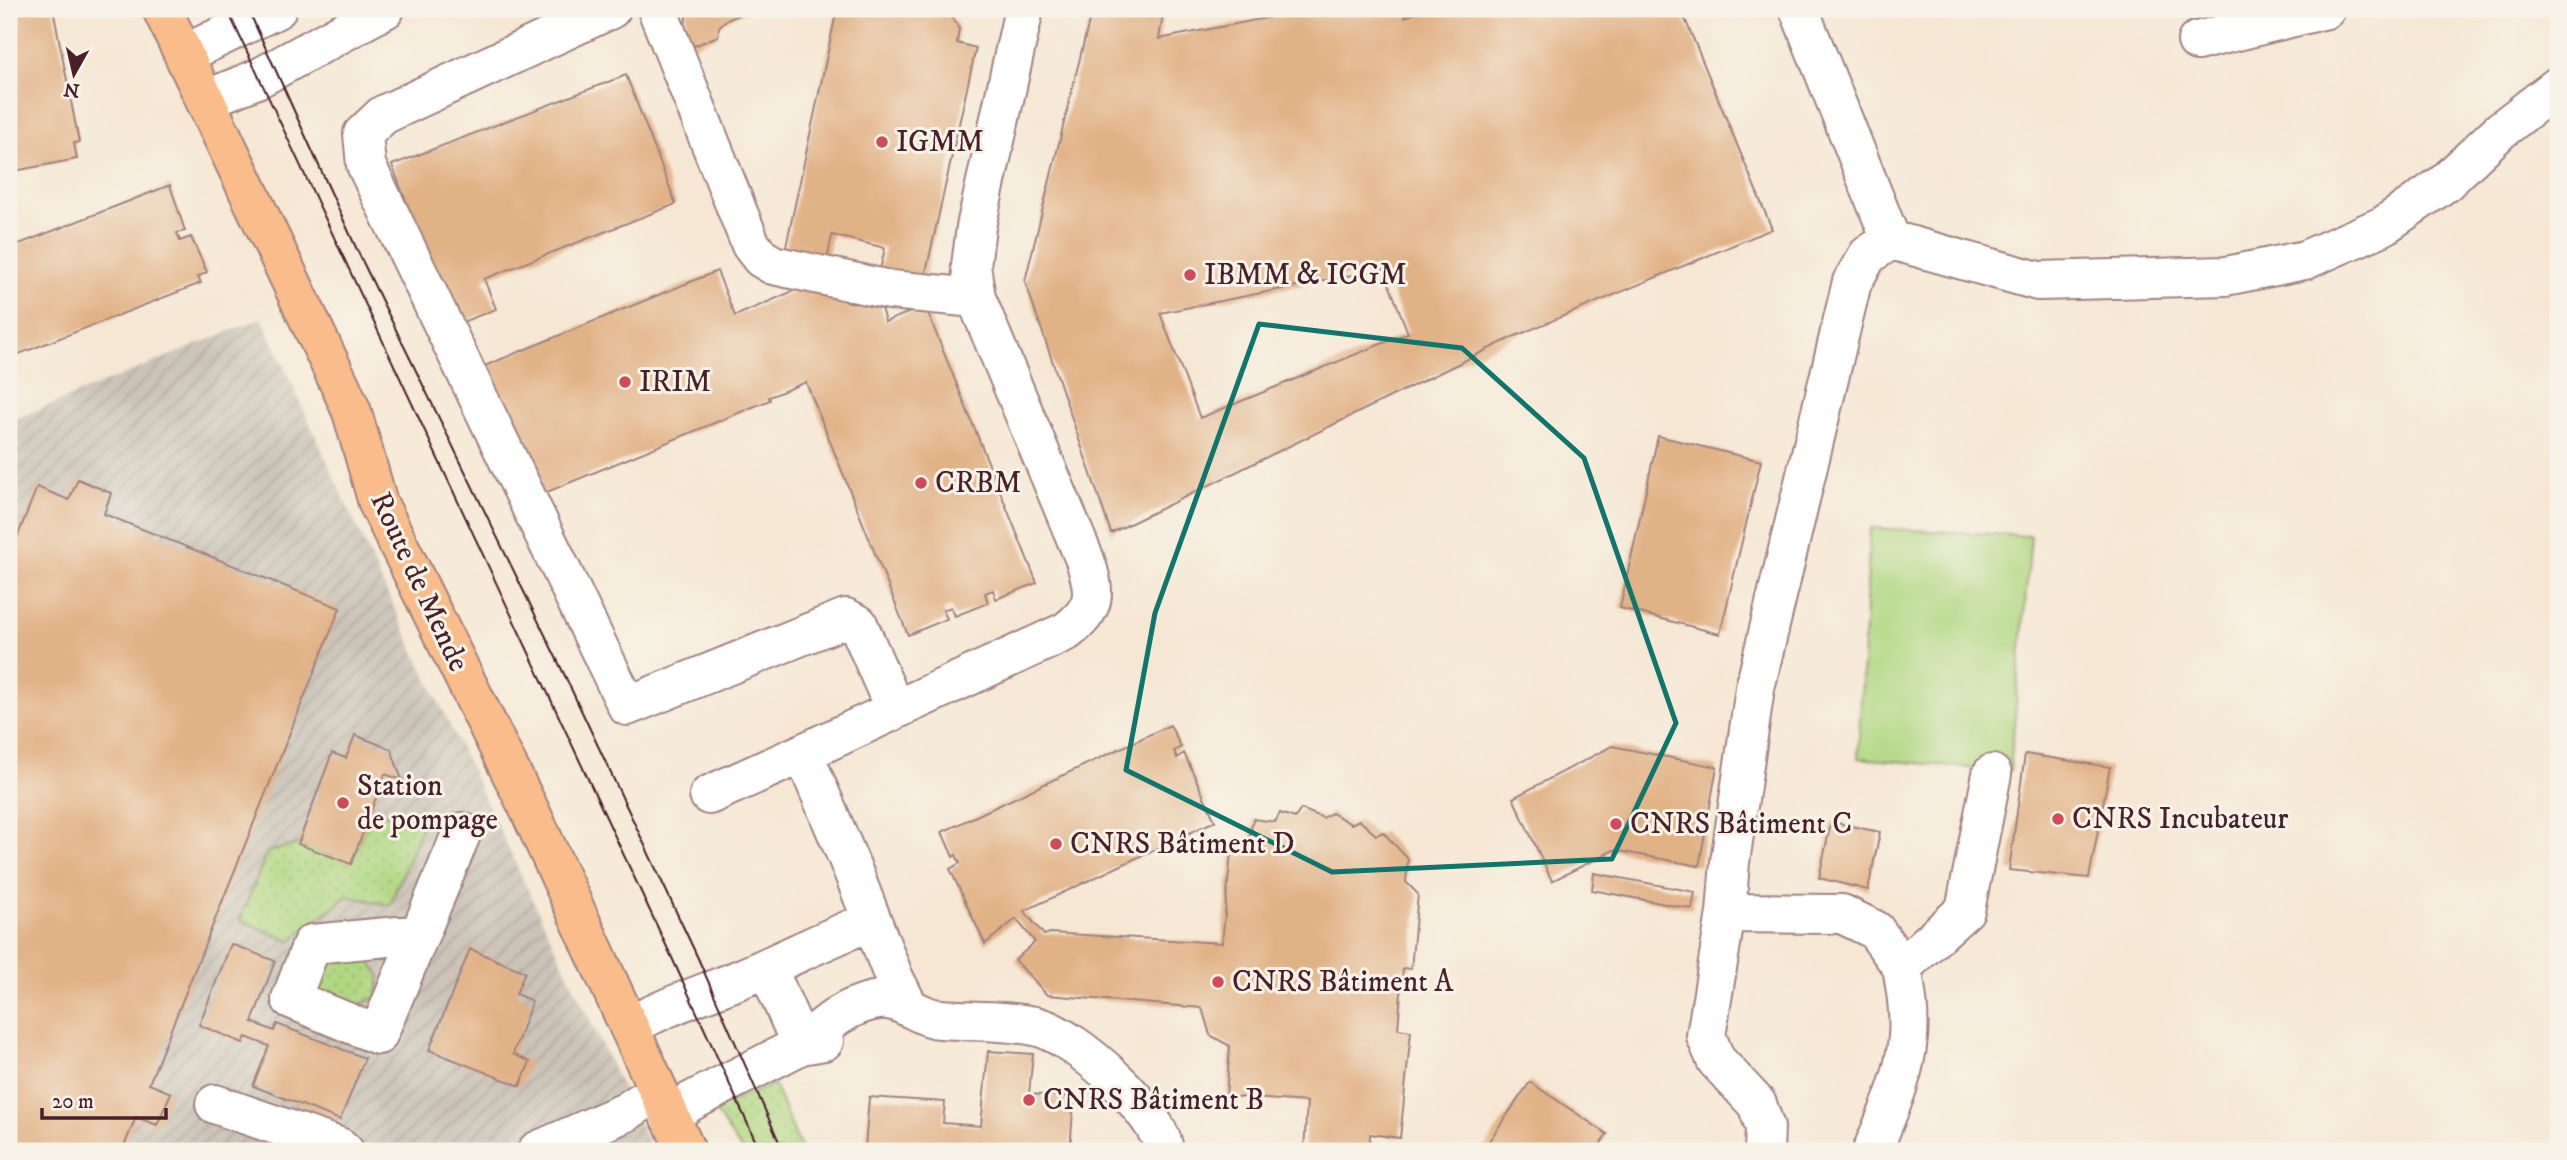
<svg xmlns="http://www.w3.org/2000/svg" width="2567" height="1160" viewBox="0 0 2567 1160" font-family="'IM FELL DW Pica',serif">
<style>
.industrial{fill:url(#industrial-furrows)}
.grass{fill:url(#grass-dots);stroke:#7d7b56;stroke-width:2}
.pitch{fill:#b0d781;stroke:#7d7b56;stroke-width:2}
.building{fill:#e2b287;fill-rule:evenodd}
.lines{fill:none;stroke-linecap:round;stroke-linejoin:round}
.minor-casing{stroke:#a08380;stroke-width:42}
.major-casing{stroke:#a08380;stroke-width:42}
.minor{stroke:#fff;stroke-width:38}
.major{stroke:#f9bc8a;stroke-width:38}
.tram{stroke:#4a1f2b;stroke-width:2}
.marked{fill:none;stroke:#0f766e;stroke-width:5;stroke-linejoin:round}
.poi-dot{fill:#d1495b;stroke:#f7f3e8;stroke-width:2.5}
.labels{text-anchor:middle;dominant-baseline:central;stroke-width:6;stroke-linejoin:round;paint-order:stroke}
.poi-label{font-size:30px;fill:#4a1f2b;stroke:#f7f3e8;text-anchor:start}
.street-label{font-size:30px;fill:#4a1f2b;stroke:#f7f3e8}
</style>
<defs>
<pattern id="industrial-furrows" width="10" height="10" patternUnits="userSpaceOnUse" patternTransform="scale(1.75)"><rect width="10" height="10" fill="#cbc3b8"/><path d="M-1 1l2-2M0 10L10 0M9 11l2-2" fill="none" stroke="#b0a79e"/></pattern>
<pattern id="grass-dots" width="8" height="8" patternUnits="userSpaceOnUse" patternTransform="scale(1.75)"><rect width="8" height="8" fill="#b0d781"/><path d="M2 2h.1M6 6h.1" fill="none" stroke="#99b870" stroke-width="1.8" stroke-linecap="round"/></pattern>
</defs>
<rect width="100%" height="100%" fill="#f7f3e8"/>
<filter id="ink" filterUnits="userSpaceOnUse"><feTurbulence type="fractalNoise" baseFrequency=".0143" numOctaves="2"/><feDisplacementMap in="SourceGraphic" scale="14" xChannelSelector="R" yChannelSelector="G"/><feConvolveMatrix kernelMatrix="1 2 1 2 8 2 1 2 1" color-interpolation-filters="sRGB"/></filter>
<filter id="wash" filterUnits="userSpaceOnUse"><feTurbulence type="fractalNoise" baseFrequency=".00686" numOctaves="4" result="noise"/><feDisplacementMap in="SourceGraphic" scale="28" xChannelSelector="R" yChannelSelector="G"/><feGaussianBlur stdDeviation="1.57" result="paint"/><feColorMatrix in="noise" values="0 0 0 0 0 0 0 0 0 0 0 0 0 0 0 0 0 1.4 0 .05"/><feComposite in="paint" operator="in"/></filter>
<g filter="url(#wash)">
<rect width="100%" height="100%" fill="#f6e7d4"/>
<path class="industrial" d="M262,318L379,576L652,1151H9V422Z"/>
<path class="grass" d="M372,809L422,826L390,905L347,896L290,941L240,920L267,852L298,844L351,863Z
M347,957L369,960L380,975L377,997L353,1007L320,992L318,981L326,965Z
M774,1084L802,1151H742L713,1108Z"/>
<path class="pitch" d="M1870,528L2031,536L2010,771L1858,758Z"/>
<g id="blocks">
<path class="building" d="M9,9H53L79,142L74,143L77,159L9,172Z
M687,9H751L725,21L719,27L718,36L689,48L685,26Z
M837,9H947L959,28L957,43L976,48L924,281L880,270L885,248L832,235L827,261L785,251Z
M1092,9H1164L1159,39L1281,15L1280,9H1403L1405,17L1427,9H1681L1772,229L1513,337L1111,533L1025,281ZM1383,269L1408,333L1200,418L1160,313Z
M626,75L676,204L484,279L496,309L455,325L392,165Z
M170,185L185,231L177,233L180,241L191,237L207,272L198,277L201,283L14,356L12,349L9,350V248Z
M717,271L735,316L812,283L878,297L885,322L925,306L1037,583L996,599L993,590L985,593L988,603L955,616L951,607L943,610L947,619L908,635L806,382L769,397L770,400L535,497L482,367Z
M1658,436L1761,461L1720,634L1620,608Z
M78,479L111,493L104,514L340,608L149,1084L171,1093L157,1125L136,1117L122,1151H9V558L37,487L69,500Z
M1170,725L1181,747L1174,751L1177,758L1184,753L1215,821L1024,911L1044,935L1050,933L1222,943L1232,843L1248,845L1253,819L1275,822L1280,813L1295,818L1301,809L1323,818L1332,813L1351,824L1359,820L1376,835L1383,832L1408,859L1406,882L1418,894L1411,969L1403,968L1398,1029L1411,1031L1400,1138L1370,1134L1369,1151H1304L1307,1102L1226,1096L1230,1046L1210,1035L1202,1008L1047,995L1015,960L1035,942L1016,919L985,944L950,869L960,863L956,855L953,857L942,832Z
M355,735L391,749L402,780L385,774L351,864L298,844L332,753L346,758Z
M1612,746L1717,767L1699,866L1614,850L1552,881L1513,798Z
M2025,754L2110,767L2089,878L2009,870Z
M1831,822L1880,832L1868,890L1819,878Z
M1594,873L1695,892L1692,909L1592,890Z
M231,944L275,961L252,1022L274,1031L277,1024L365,1058L340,1120L253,1086L269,1046L246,1037L243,1043L199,1025Z
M470,949L525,972L516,994L532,1001L513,1054L530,1062L520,1086L429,1050Z
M988,1051L1033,1054L1029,1094L1074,1097L1070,1151H1014V1148L995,1146V1151H895L865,1149L869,1097L945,1102L943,1123L981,1126Z
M1530,1082L1607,1134L1596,1151H1482Z
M607,1136L614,1151H574Z"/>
</g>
</g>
<g filter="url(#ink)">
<use href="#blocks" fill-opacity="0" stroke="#a08380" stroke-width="2"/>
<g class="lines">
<defs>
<path id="minor" d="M611,9L383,115L363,134L366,165L627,706L846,618L858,624L895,710L1067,631C1097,607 1096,594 1085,560L976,298L971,266L976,227L1024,9
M657,9L751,245L761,258L773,265L890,290L976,298
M1799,9L1891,240
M2197,41L2326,9
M185,54L277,9
M205,100L259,78L385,9
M895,710L803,753L851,866L894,978L907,1004
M709,795L803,753
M1726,913L1842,914L1875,930L1902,967L1965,910L1992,774
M420,934L312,944L291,999L378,1035L462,832
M767,967L801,1045C823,1027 844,1007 873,1001C899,995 912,1013 933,1018C941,1020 951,1019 959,1020C985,1021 1014,1021 1039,1027C1076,1037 1161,1113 1164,1151
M629,1027C663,1007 701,995 738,980C782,961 826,939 871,921
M215,1104L339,1147L344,1151
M669,1116L690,1102L801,1045L824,1041
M537,1151L626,1112L658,1091
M1764,1151L1765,1127L1757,1104L1716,1060L1706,1036L1726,913L1730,862L1755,688L1852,282L1868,255L1891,240L2038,281L2226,276L2305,260L2383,226L2445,183L2501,130L2558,86
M1872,1151C1887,1115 1905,1077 1908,1037C1910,1014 1906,990 1902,967"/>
<path id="major" d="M162,9L341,387L352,412L378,503L530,811L686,1151"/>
</defs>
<use href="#minor" class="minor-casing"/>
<use href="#major" class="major-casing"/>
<use href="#minor" class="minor"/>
<use href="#major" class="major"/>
<path class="tram" d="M227,9L673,960L760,1151
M248,9L358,252L566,678L697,956L783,1151"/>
</g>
</g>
<path class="marked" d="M1259,324L1462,348L1584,458L1676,723L1612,859L1332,872L1126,770L1155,613Z"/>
<g class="poi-dot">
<circle cx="882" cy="142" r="7"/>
<circle cx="1190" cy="275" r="7"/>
<circle cx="625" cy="382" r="7"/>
<circle cx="921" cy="483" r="7"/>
<circle cx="343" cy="803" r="7"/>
<circle cx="2058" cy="819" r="7"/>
<circle cx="1616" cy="824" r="7"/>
<circle cx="1056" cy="844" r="7"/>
<circle cx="1218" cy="982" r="7"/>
<circle cx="1029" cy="1100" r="7"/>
</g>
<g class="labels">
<g class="poi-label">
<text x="896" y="142">IGMM</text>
<text x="1204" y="275">IBMM &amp; ICGM</text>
<text x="639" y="382">IRIM</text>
<text x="935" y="483">CRBM</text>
<text x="357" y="786">Station<tspan x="357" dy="34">de pompage</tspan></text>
<text x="2072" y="819">CNRS Incubateur</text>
<text x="1630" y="824">CNRS Bâtiment C</text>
<text x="1070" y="844">CNRS Bâtiment D</text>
<text x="1232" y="982">CNRS Bâtiment A</text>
<text x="1043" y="1100">CNRS Bâtiment B</text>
</g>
<g class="street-label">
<text transform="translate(419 582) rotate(65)">Route de Mende</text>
</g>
</g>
<rect width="2567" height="1160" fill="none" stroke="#f7f3e8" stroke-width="35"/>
<g transform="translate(74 74) rotate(188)" stroke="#f7f3e8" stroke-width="5" paint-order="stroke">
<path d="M0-5L12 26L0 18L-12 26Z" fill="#4a1f2b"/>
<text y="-10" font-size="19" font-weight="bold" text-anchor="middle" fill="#4a1f2b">N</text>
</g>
<path d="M42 1108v10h124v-10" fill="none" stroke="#4a1f2b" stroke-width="3.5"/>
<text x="52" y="1108" font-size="21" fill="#4a1f2b" stroke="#f7f3e8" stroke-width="5" paint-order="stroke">20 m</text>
</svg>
